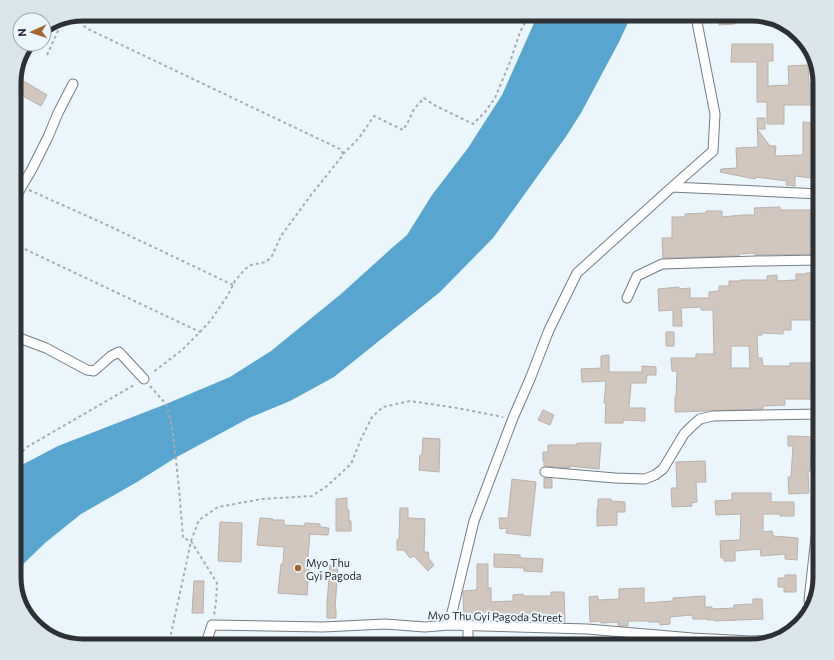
<svg xmlns="http://www.w3.org/2000/svg" width="834" height="660" viewBox="0 0 834 660" font-family="Commissioner,sans-serif">
<style>
.water{fill:#58a5d0}
.building{fill:#d1c7bf;stroke:#bab0a8;fill-rule:evenodd}
.lines{fill:none;stroke-linecap:round;stroke-linejoin:round}
.minor-casing{stroke:#747e85;stroke-width:11}
.secondary-casing{stroke:#747e85;stroke-width:15}
.path{stroke:#a3acb1;stroke-width:2;stroke-dasharray:3 3;stroke-linecap:butt}
.minor{stroke:#fff;stroke-width:9}
.secondary{stroke:#fff;stroke-width:13}
.poi-dot{fill:#a6672e;stroke:#eaf5fc;stroke-width:1.5}
.labels{text-anchor:middle;dominant-baseline:central;stroke-width:4;stroke-linejoin:round;paint-order:stroke}
.poi-label{font-size:11px;fill:#2d3134;stroke:#eaf5fc;text-anchor:start}
.street-label{font-size:11px;fill:#2d3134;stroke:#eaf5fc}
.rim{fill:none;stroke:#2d3134;stroke-width:5}
</style>
<rect width="100%" height="100%" fill="#eaf5fc"/>
<path class="water" d="M538,14H632L619,42L581,113L565,138L493,238L440,292L334,377L290,401L249,418L175,458L137,482L81,514L45,543L14,573V469L58,446L166,404L230,377L271,351L341,294L393,247L407,235L432,195L468,148L502,95Z"/>
<path class="building" d="M725,14H735V24L719,25V16H725Z
M732,44H773V61H768V86L789,85L788,66L808,65L809,84L820,85V105H784V124H767V102H757V62H731Z
M15,76L47,95L41,106L14,91Z
M757,118H765V129H757L770,146H776L775,156L803,155V122L820,124V179L795,176V186L786,185L787,181L756,177L755,179L720,172L721,169L737,168L736,148L758,147Z
M780,207V210H820V220H810V243L820,242V254L755,255V253L739,254V256L663,258L662,238H672V217H685V214L706,213V211H722V217L742,215H755L754,208Z
M806,273H820V320H791V330H783V334L762,333V335H757L758,358H762L763,366H790V363H814L815,390H810V399H785V405L763,406V409L675,412V397H676L677,371H672L671,358H696V354H714L713,310H701V307L681,308L682,326H673V310L659,311L658,289L679,287V289L690,288V298H709V292L719,291V286H729V281H740V280H767V276L777,275V281L796,280V274H806ZM731,346H749L750,368H731Z
M666,332H674V346H666Z
M609,355V372H642V366L656,367V375H647L646,383H631L629,408H645V421L623,420V423H605L606,403H604L606,381L582,382L581,369L601,368V356Z
M543,410L554,415L550,425L538,420Z
M788,436L814,437L813,447H812L810,471H808L809,493L789,494L788,477H791L793,446H788Z
M423,438L440,439L439,472L419,470L420,455H422Z
M577,443H601L599,469L569,466L570,468L544,466V461H543V452H548V445H577Z
M705,461L706,482H696L697,502L691,503L692,506L672,507L671,488H677L676,462Z
M544,478L552,479V488H544Z
M512,479L536,482L530,536L506,533L507,528L500,529L499,518H508Z
M732,493H771V502H794V516H780V514H763V532L772,531L773,536L798,538L797,560L785,559V554L761,556L760,549L735,551V561H724V558H721L720,541L740,540L741,514L716,515L715,501L732,500Z
M347,498V510H349V521H351V531H336V499Z
M598,499H611V501L625,502V512H617V525L597,526V508H598Z
M400,508H408V518L425,519L424,552H428L429,559L434,565L428,571L414,556L410,558L404,550H397V540L399,539Z
M260,518L273,519L272,520H284V525L305,526V523L320,524V527L329,528L328,535L310,534L307,567H309L307,595L278,593L281,564H283L284,547L257,545Z
M220,522L242,523L241,562L218,561Z
M494,554L520,555V558L543,559L542,572L524,571V568L494,567Z
M477,564H488V588H491V602L513,601V595L523,594V596H551V592H564L565,622H545V617L527,618V616L475,618V620L464,619L463,593V591L476,590V589H477Z
M330,565H338L335,609H336V618H327V603Z
M785,575H796V592H784V587H778V578H785Z
M194,581H204L203,613H192Z
M644,588V603L673,601V598L705,596V607H712V609L734,608V605L753,604V599H762L763,619L715,621V620H707V619H693L692,615L670,617V624L660,625V622H648V621H628V626H618V622L601,623V621L590,622L589,597L598,596V600L619,599V589Z"/>
<g class="lines">
<defs>
<path id="minor" d="M672,187L820,194
M14,201L22,186L32,169L48,137L58,113L73,84
M627,298L637,276L662,264L756,261L820,260
M14,336L46,348L87,370L94,371L111,356L119,352L144,379
M545,472L615,478L645,479L655,475L663,469L684,434L693,425L700,419L713,416L820,414
M449,625L474,521L513,418L530,379L549,330L577,273L672,187L713,151L715,114L696,17V14
M205,646L212,625L323,627L385,624L425,627L449,625L587,629L693,638L750,641L778,640
M468,646V626"/>
<path id="secondary" d="M811,600L820,519"/>
</defs>
<use href="#minor" class="minor-casing"/>
<use href="#secondary" class="secondary-casing"/>
<path class="path" d="M87,14L84,21V26L88,29L342,150L343,155L311,195L281,236L272,256L266,262L251,265L245,269L235,281L228,295L211,320L200,332L182,350L152,373
M47,55L62,22
M343,154L359,138L374,116L403,130L408,122L414,109L424,98L434,105L473,124L485,112L495,98L510,62L520,32L530,14
M29,190L107,225L233,285
M14,244L200,332
M150,386L166,404L170,418L173,433L179,488L183,538L191,541L217,583L216,602L214,616
M14,460L27,447L136,384
M150,646L163,642L171,634L183,579L191,541L199,520L218,507L262,499L312,496L327,486L351,464L361,439L372,417L383,407L410,401L457,408L503,417"/>
<use href="#minor" class="minor"/>
<use href="#secondary" class="secondary"/>
</g>
<circle class="poi-dot" cx="298" cy="568" r="4"/>
<g class="labels">
<g class="poi-label">
<text x="306" y="562">Myo Thu<tspan x="306" dy="13">Gyi Pagoda</tspan></text>
</g>
<g class="street-label">
<text transform="translate(495 616) rotate(1)">Myo Thu Gyi Pagoda Street</text>
</g>
</g>
<path d="M0 0H834V660H0ZM83 21H751A62 62 0 0 1 813 83V577A62 62 0 0 1 751 639H83A62 62 0 0 1 21 577V83A62 62 0 0 1 83 21Z" fill="#dbe5ec" fill-rule="evenodd"/>
<path class="rim" d="M83 21H751A62 62 0 0 1 813 83V577A62 62 0 0 1 751 639H83A62 62 0 0 1 21 577V83A62 62 0 0 1 83 21Z"/>
<g transform="translate(32 32) rotate(267)"><circle r="19" fill="#eaf5fc" stroke="#9ea7ac"/>
<path d="M0-3L7 15L0 10L-7 15Z" fill="#a6672e"/>
<text y="-6" font-size="11" font-weight="bold" text-anchor="middle" fill="#2d3134">N</text>
</g>
</svg>
